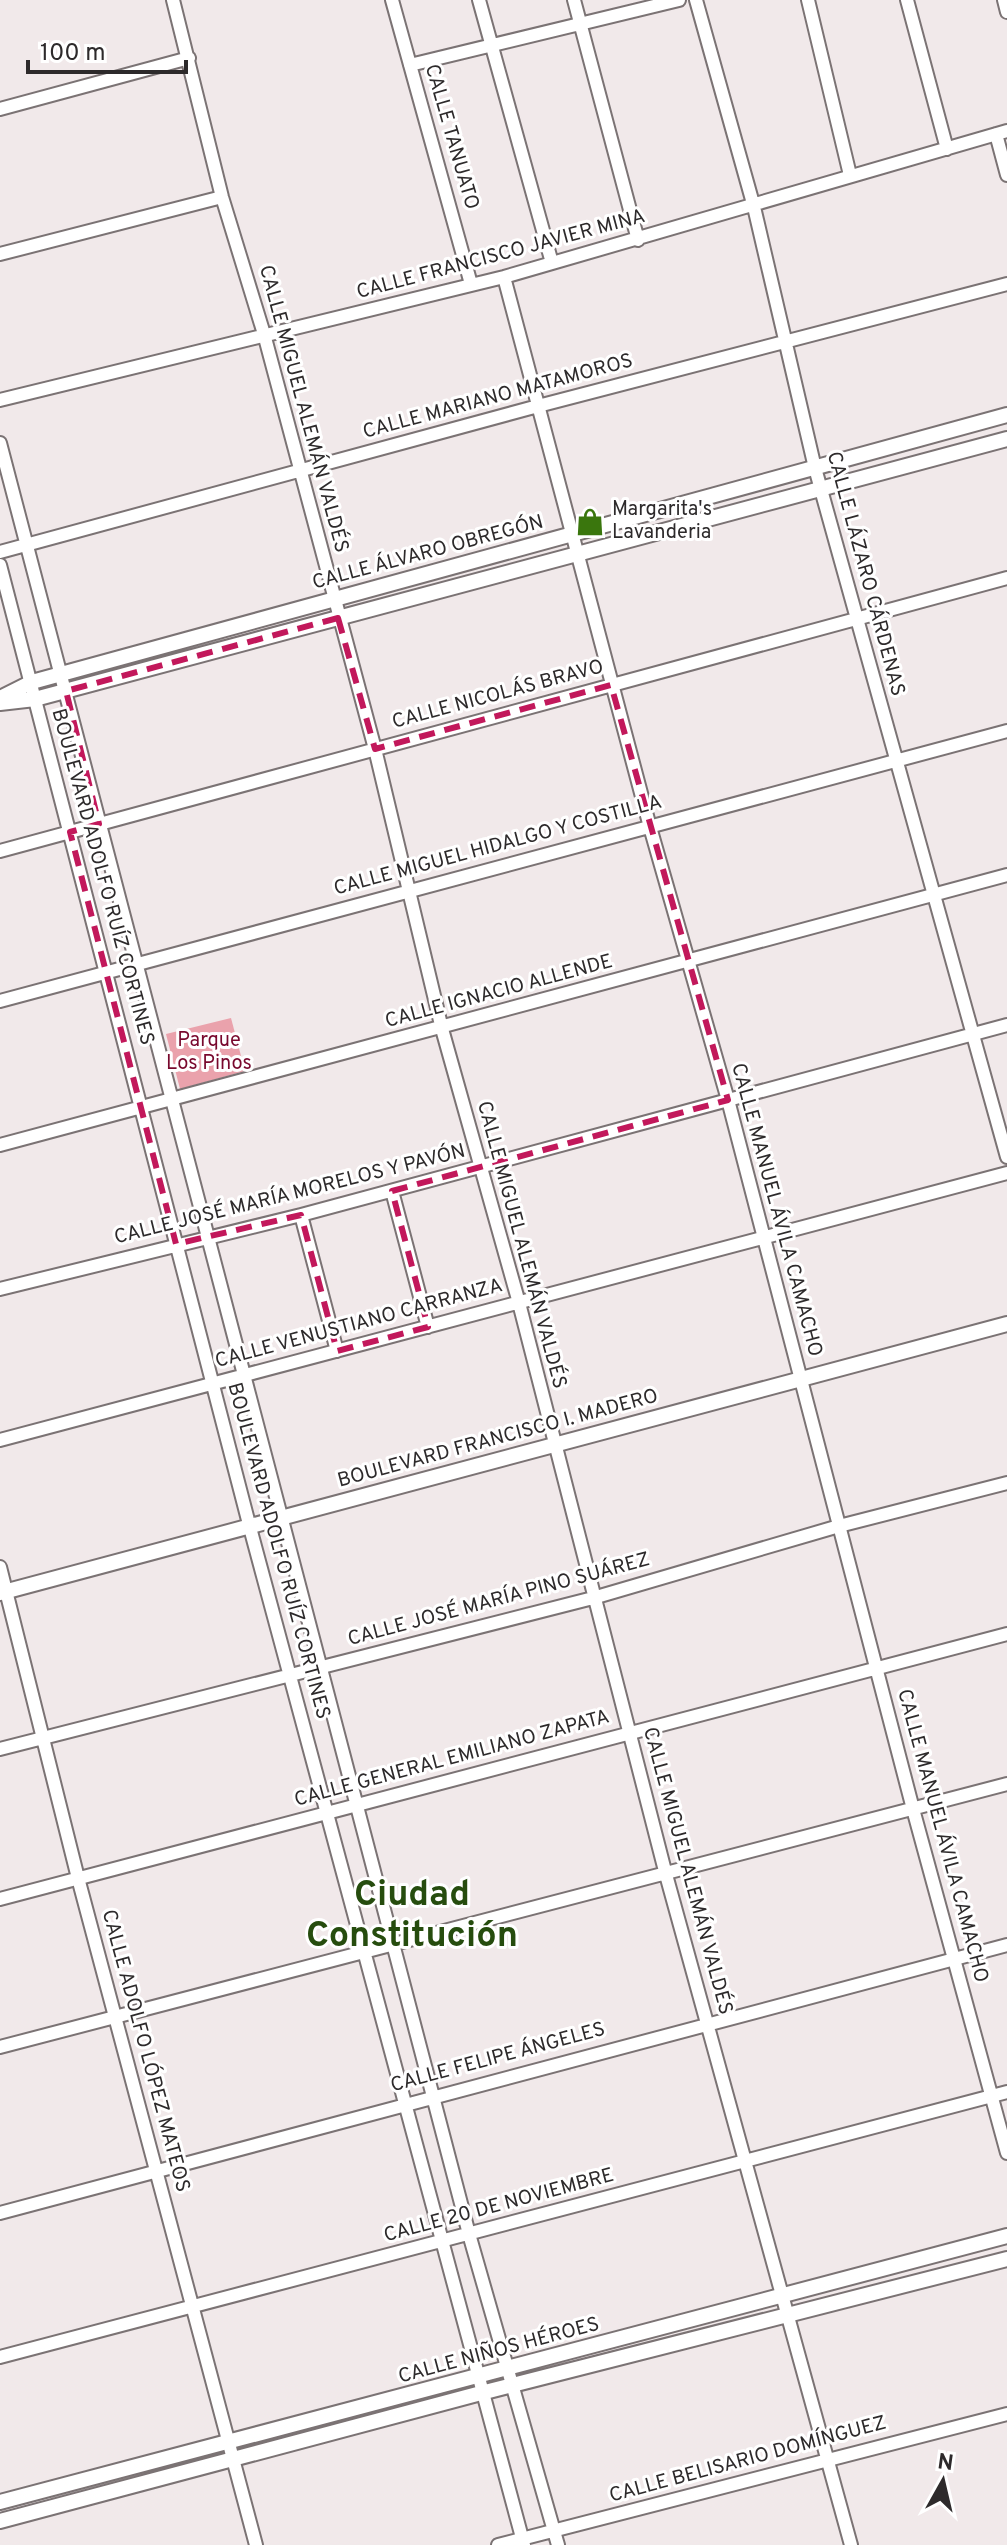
<svg xmlns="http://www.w3.org/2000/svg" width="1007" height="2545" viewBox="0 0 1007 2545" font-family="Overpass,sans-serif">
<style>
.green{fill:#eaa2ac}
.lines{fill:none;stroke-linecap:round;stroke-linejoin:round}
.minor-casing{stroke:#7b7374;stroke-width:16}
.tertiary-casing{stroke:#7b7374;stroke-width:18}
.minor{stroke:#fff;stroke-width:12}
.tertiary{stroke:#fff;stroke-width:14}
.marked{fill:none;stroke:#c2185b;stroke-width:6;stroke-dasharray:16 10;stroke-linejoin:round}
.labels{text-anchor:middle;dominant-baseline:central;stroke-width:6;stroke-linejoin:round;paint-order:stroke}
.street-label{font-size:20px;fill:#2d2a2b;stroke:#fff}
.poi-label{font-size:20px;fill:#2d2a2b;stroke:#fff;text-anchor:start}
.park-label{font-size:20px;fill:#78082d;stroke:#fff}
.town-label{font-size:36px;font-weight:bold;fill:#264c0e;stroke:#fff}
</style>
<rect width="100%" height="100%" fill="#f1e9ea"/>
<path class="green" d="M231,1018L245,1071L180,1089L166,1034Z"/>
<g class="lines">
<defs>
<path id="minor" d="M173,0L222,197L264,334L375,749L442,1029L519,1303L665,1871L851,2545
M392,0L471,284
M479,0L552,263
M574,0L638,240
M696,0L754,207L815,468L1007,1157
M808,0L850,175
M907,0L947,149
M1004,0L1007,12
M410,65L679,0
M0,109L189,58
M996,134L1007,175
M0,254L222,197
M504,277L650,827L728,1100L913,1809L1007,2153
M0,400L504,277L1007,131
M0,443L469,2234L558,2545
M0,552L538,406L1007,284
M0,565L249,1524L524,2545
M0,851L1007,578
M0,1001L1007,731
M0,1145L1007,875
M392,1191L428,1327
M301,1215L337,1351
M0,1289L301,1215L1007,1025
M0,1440L1007,1173
M0,1567L78,1878L256,2545
M0,1749L593,1598L839,1526L1007,1483
M0,1899L1007,1634
M0,2047L1007,1784
M0,2213L1007,1945
M0,2357L1007,2092
M498,2545L1007,2414"/>
<path id="tertiary" d="M0,698L32,682L1007,415
M0,703L35,699L1007,439
M0,1593L1007,1324
M0,2502L1007,2236
M0,2521L481,2393L1007,2259"/>
</defs>
<use href="#minor" class="minor-casing"/>
<use href="#tertiary" class="tertiary-casing"/>
<use href="#minor" class="minor"/>
<use href="#tertiary" class="tertiary"/>
</g>
<path class="marked" d="M338,618L375,749L611,685L728,1100L392,1191L428,1327L337,1351L301,1215L176,1244L70,832L99,824L66,691Z"/>
<defs>
<symbol id="shop-bare" viewBox="-9 -9 18 18"><path d="M-5-2.5h2.3a2.7 3.5 0 0 1 5.4 0H5L5.5 6h-11ZM-1.5-2.5h3a1.5 2.3 0 0 0-3 0Z" fill="#3a760d" stroke="#fff" stroke-width="2.5" paint-order="stroke"/></symbol>
</defs>
<g fill-rule="evenodd">
<use href="#shop-bare" x="570" y="502" width="40" height="40"/>
</g>
<g class="labels">
<g class="street-label">
<text transform="translate(451 137) rotate(74)">CALLE TANUATO</text>
<text transform="translate(501 255) rotate(-15)">CALLE FRANCISCO JAVIER MINA</text>
<text transform="translate(498 397) rotate(-15)">CALLE MARIANO MATAMOROS</text>
<text transform="translate(303 409) rotate(75)">CALLE MIGUEL ALEMÁN VALDÉS</text>
<text transform="translate(428 553) rotate(-15)">CALLE ÁLVARO OBREGÓN</text>
<text transform="translate(865 574) rotate(75)">CALLE LÁZARO CÁRDENAS</text>
<text transform="translate(498 695) rotate(-15)">CALLE NICOLÁS BRAVO</text>
<text transform="translate(498 846) rotate(-15)">CALLE MIGUEL HIDALGO Y COSTILLA</text>
<text transform="translate(102 877) rotate(75)">BOULEVARD ADOLFO RUÍZ CORTINES</text>
<text transform="translate(499 992) rotate(-15)">CALLE IGNACIO ALLENDE</text>
<text transform="translate(290 1195) rotate(-14)">CALLE JOSÉ MARÍA MORELOS Y PAVÓN</text>
<text transform="translate(776 1210) rotate(75)">CALLE MANUEL ÁVILA CAMACHO</text>
<text transform="translate(521 1245) rotate(75)">CALLE MIGUEL ALEMÁN VALDÉS</text>
<text transform="translate(359 1324) rotate(-15)">CALLE VENUSTIANO CARRANZA</text>
<text transform="translate(498 1439) rotate(-15)">BOULEVARD FRANCISCO I. MADERO</text>
<text transform="translate(278 1551) rotate(75)">BOULEVARD ADOLFO RUÍZ CORTINES</text>
<text transform="translate(499 1600) rotate(-15)">CALLE JOSÉ MARÍA PINO SUÁREZ</text>
<text transform="translate(452 1759) rotate(-15)">CALLE GENERAL EMILIANO ZAPATA</text>
<text transform="translate(942 1836) rotate(75)">CALLE MANUEL ÁVILA CAMACHO</text>
<text transform="translate(687 1871) rotate(75)">CALLE MIGUEL ALEMÁN VALDÉS</text>
<text transform="translate(145 2051) rotate(75)">CALLE ADOLFO LÓPEZ MATEOS</text>
<text transform="translate(498 2058) rotate(-15)">CALLE FELIPE ÁNGELES</text>
<text transform="translate(499 2206) rotate(-15)">CALLE 20 DE NOVIEMBRE</text>
<text transform="translate(499 2351) rotate(-15)">CALLE NIÑOS HÉROES</text>
<text transform="translate(748 2460) rotate(-15)">CALLE BELISARIO DOMÍNGUEZ</text>
</g>
<g class="poi-label">
<text x="612" y="510">Margarita's<tspan x="612" dy="23">Lavanderia</tspan></text>
</g>
<g class="park-label">
<text x="209" y="1041">Parque<tspan x="209" dy="23">Los Pinos</tspan></text>
</g>
<g class="town-label">
<text x="412" y="1896">Ciudad<tspan x="412" dy="41">Constitución</tspan></text>
</g>
</g>
<g transform="translate(943 2481) rotate(8)" stroke="#ffffff" stroke-width="6" paint-order="stroke">
<path d="M0-6L14 30L0 20L-14 30Z" fill="#2d2a2b"/>
<text y="-12" font-size="22" font-weight="bold" text-anchor="middle" fill="#2d2a2b">N</text>
</g>
<path d="M28 60v12h158v-12" fill="none" stroke="#2d2a2b" stroke-width="4"/>
<text x="40" y="60" font-size="24" fill="#2d2a2b" stroke="#ffffff" stroke-width="6" paint-order="stroke">100 m</text>
</svg>
